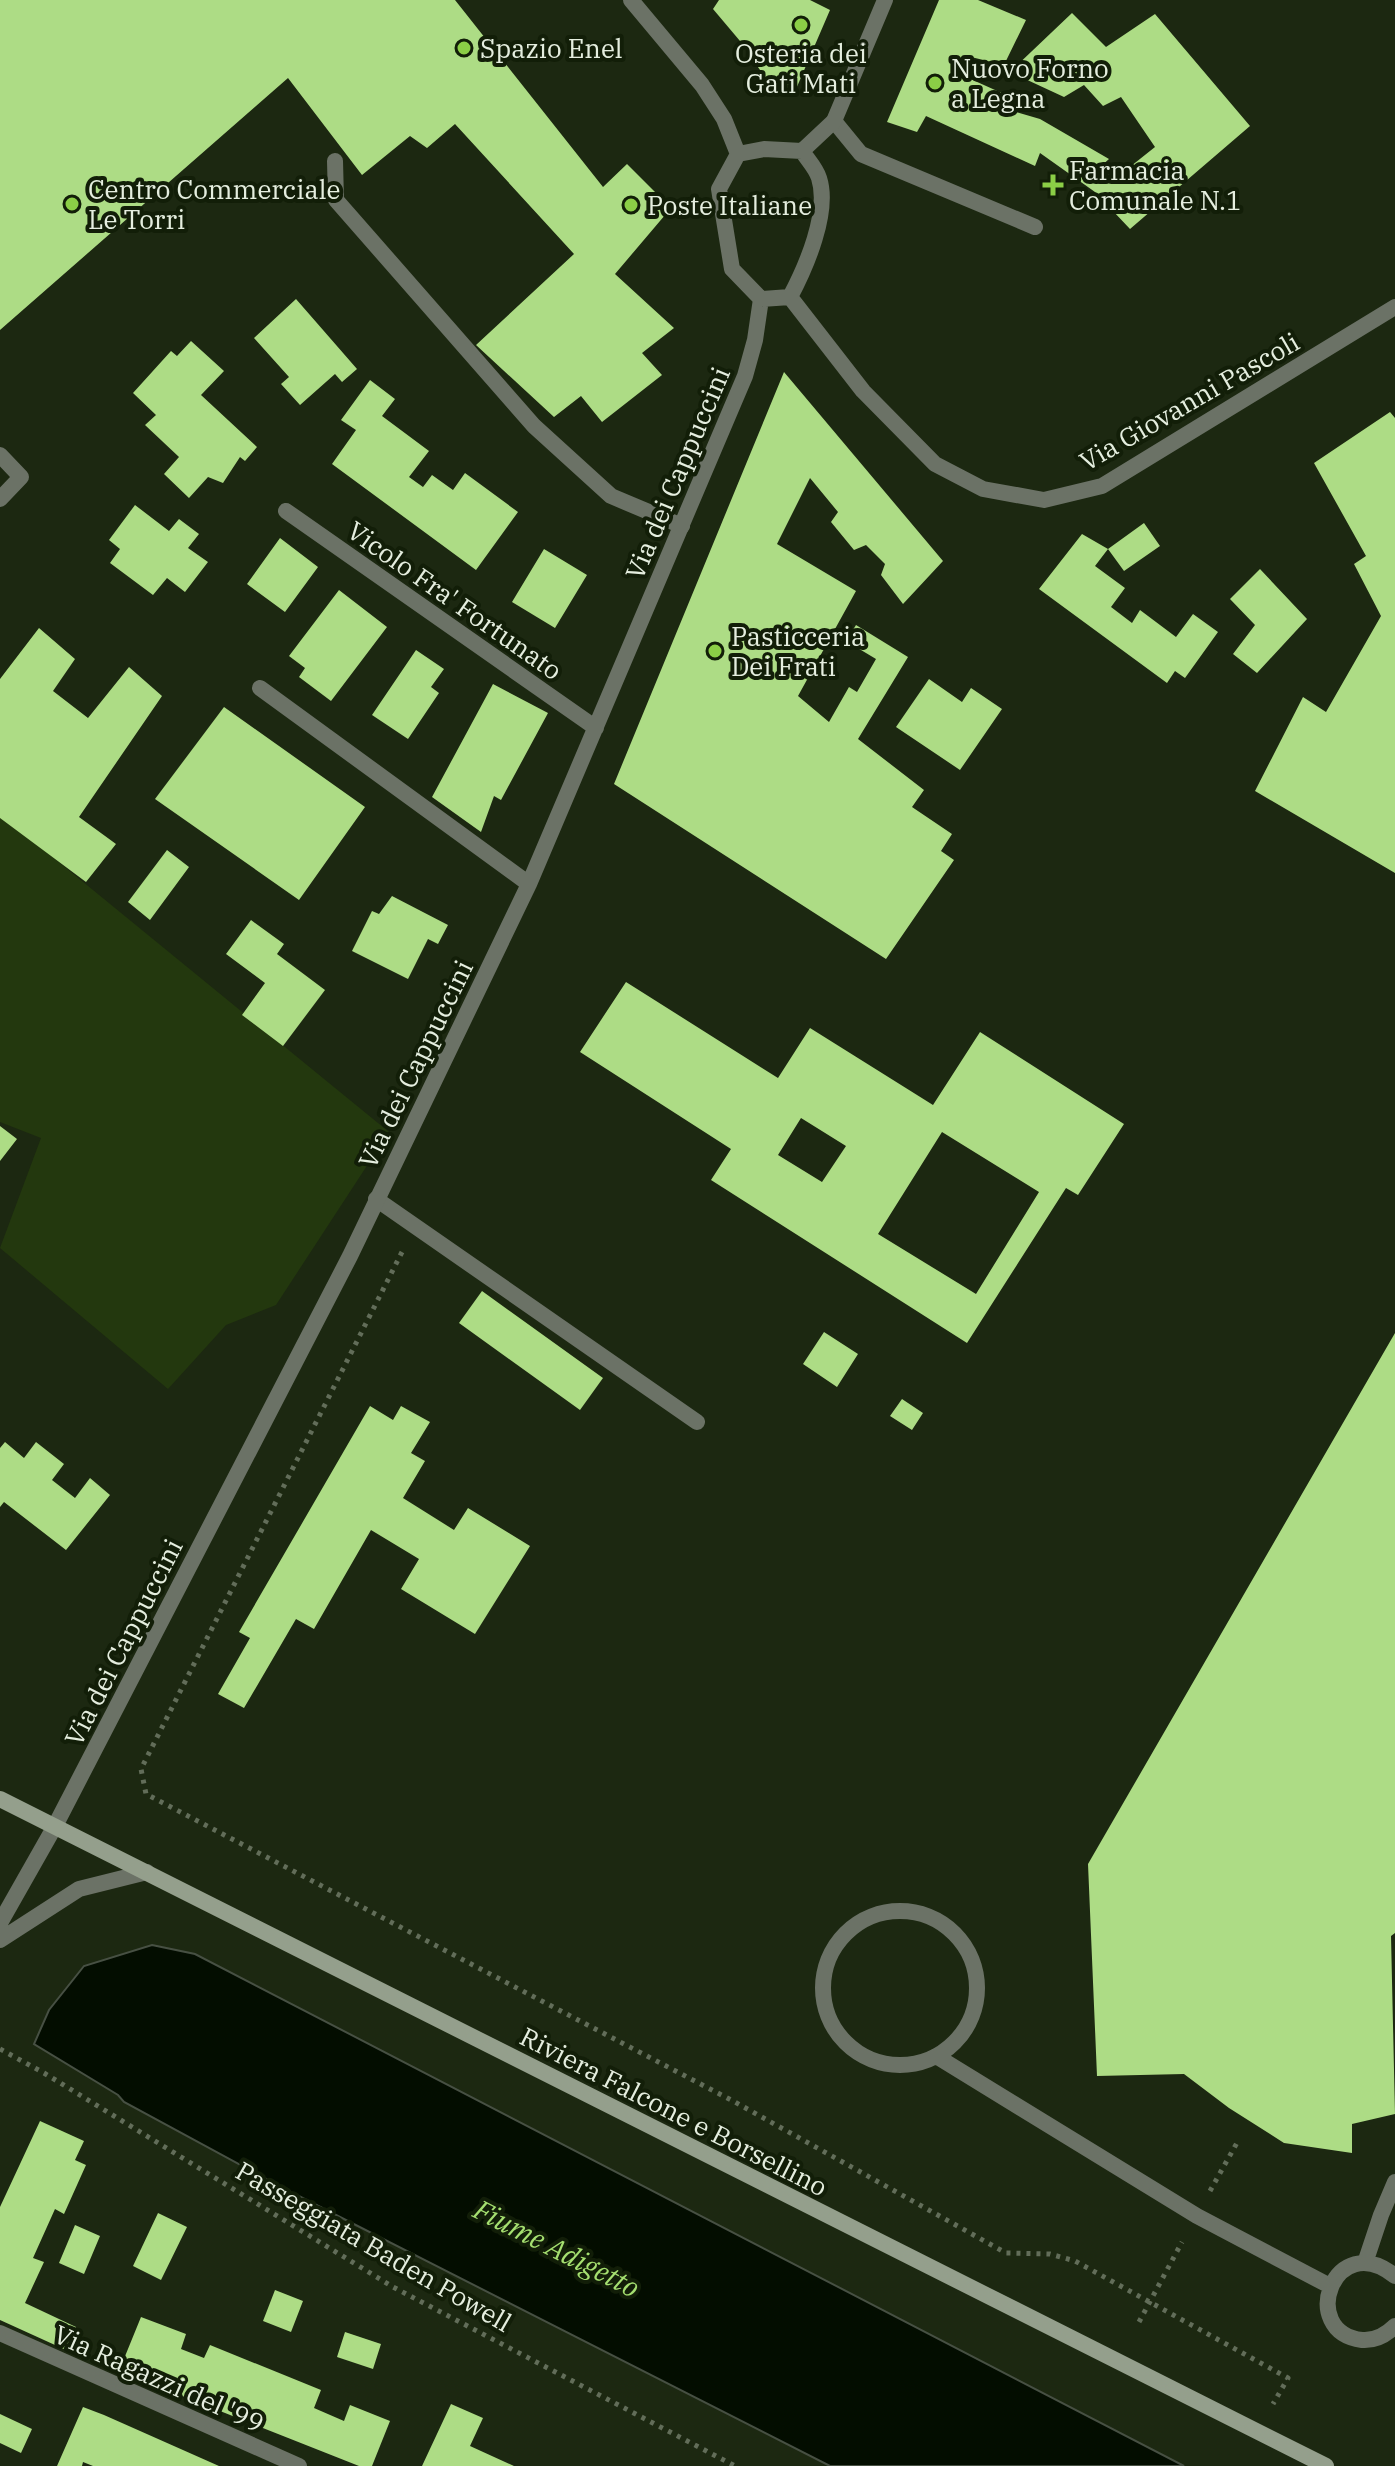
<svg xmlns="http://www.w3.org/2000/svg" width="1395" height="2466" viewBox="0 0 1395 2466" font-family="'IBM Plex Serif',serif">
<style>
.green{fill:#23380e}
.water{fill:#030d00;stroke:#475043;stroke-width:2}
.building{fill:#addc85;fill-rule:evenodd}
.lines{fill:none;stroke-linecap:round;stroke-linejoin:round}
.path{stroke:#626d59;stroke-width:5;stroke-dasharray:4 6;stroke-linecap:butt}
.service{stroke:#6b7266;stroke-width:16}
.minor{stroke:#6b7266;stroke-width:16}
.tertiary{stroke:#6b7266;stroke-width:16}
.secondary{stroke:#949f8c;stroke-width:16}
.poi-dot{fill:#8bce46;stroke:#121e08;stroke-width:3}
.labels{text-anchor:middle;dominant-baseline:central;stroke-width:8;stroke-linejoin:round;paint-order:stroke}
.poi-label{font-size:26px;fill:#e5eedf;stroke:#121e08;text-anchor:start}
.street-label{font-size:26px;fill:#e5eedf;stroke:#121e08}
.water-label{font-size:28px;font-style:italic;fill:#a5df70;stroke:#121e08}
</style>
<rect width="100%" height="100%" fill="#1c2811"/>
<path class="green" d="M0,814L389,1132L276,1305L226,1325L168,1389L0,1248L41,1138L0,1122Z"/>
<path class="water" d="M152,1945L195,1954L1184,2466H830L283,2188L124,2102L118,2095L34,2044L49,2010L84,1966Z"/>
<path class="building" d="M0,0H455L603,187L627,164L671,208L615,274L674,328L642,353L662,375L602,422L581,396L554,417L476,345L574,254L455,124L427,148L410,136L362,175L288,78L0,330Z
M719,0H810L830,10L793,96L769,83L740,41L713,9Z
M939,0H978L1026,20L1004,65L971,57L966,77L1004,94L999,107L1040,119L1109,159L1099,168L1111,182L1155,147L1121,97L1103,106L1084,85L1064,97L1010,72L1072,13L1106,47L1155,14L1250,126L1130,229L1095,192L1040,153L1035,166L926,116L917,132L887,122Z
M296,299L357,369L342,382L335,374L300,405L281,384L289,377L254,338Z
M191,341L224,371L201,395L257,447L245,461L240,457L223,483L208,477L189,498L164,474L179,457L145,425L156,415L133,393L171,351L177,356Z
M784,372L943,561L903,604L881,575L885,564L866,545L854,550L831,522L838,512L810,478L777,544L856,591L798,696L829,722L849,687L857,692L876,659L846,641L856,625L908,657L858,739L924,790L912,807L952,834L941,851L954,860L886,959L614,784Z
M370,380L395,399L382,416L429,451L409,477L423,487L432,475L453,490L465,473L518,512L476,570L332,464L356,430L341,420Z
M1390,412L1395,418V873L1255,791L1303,697L1326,712L1381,616L1354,564L1366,556L1314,463Z
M135,505L169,531L179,519L199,534L188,548L208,562L185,592L167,578L153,595L110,563L120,549L109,540Z
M1144,523L1160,546L1124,571L1108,549Z
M1082,534L1108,549L1095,566L1125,588L1111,607L1132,623L1140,610L1176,637L1193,614L1218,632L1185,678L1175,671L1167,683L1039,589Z
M280,538L318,567L285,612L247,584Z
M544,549L587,575L555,628L512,602Z
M1260,569L1307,619L1257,673L1233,654L1255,625L1230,599Z
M339,590L387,627L331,701L299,677L305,668L289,656Z
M39,628L75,659L53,691L88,718L129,667L162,696L79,817L116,844L86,882L0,818V679Z
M416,650L444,669L431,687L439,693L408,739L372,715Z
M929,679L962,702L971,688L1002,709L960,770L896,727Z
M493,684L548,713L501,800L494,796L481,832L432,797Z
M224,707L365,807L299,900L155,799Z
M167,850L189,867L150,920L128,902Z
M392,896L448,925L438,944L428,939L408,979L352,951L372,911L379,914Z
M251,920L284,944L277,954L325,990L283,1046L242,1015L265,983L226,954Z
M626,982L778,1078L810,1028L933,1105L980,1032L1124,1124L1078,1195L1066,1188L967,1343L711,1180L731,1149L580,1052ZM801,1118L846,1146L822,1182L778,1155ZM942,1132L1039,1192L976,1294L878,1234Z
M0,1126L17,1139L0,1161Z
M482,1291L603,1378L580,1410L459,1323Z
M824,1332L858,1354L837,1387L803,1364Z
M1395,1333V1933L1391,1936L1395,2114L1352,2124V2153L1284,2143L1229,2108L1184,2074L1097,2076L1088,1864Z
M902,1399L923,1413L912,1430L890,1416Z
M370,1406L393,1420L401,1406L430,1422L411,1453L425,1461L403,1498L454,1530L468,1508L530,1546L475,1634L401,1589L419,1559L371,1530L314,1629L296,1619L244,1708L218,1694L250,1638L239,1632Z
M5,1442L24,1458L36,1442L64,1464L52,1480L75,1498L90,1478L110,1495L66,1550L4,1502L0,1507V1448Z
M40,2121L84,2141L75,2160L86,2165L64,2214L55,2209L33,2258L44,2262L25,2303L76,2327L66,2350L0,2320V2207Z
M158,2213L187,2227L161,2280L133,2266Z
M75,2225L100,2236L84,2274L59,2263Z
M275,2290L303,2301L291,2332L263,2321Z
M141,2317L186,2334L181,2349L204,2358L210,2345L321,2390L314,2408L344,2421L350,2405L390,2421L372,2466H359L119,2371Z
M345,2332L381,2344L373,2369L337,2357Z
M451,2404L483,2418L470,2446L514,2466H422Z
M83,2407L104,2415L219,2466H93L83,2462L82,2466H57Z
M0,2414L32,2429L21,2453L0,2443Z"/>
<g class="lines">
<path class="path" d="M402,1252L141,1769L146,1794L733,2101L1006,2253L1050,2254L1075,2261L1288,2378L1273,2404
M0,2049L44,2073L393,2287L735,2466
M1210,2191L1238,2141
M1139,2322L1182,2242"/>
<path class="service" d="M834,121L861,154L1035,227
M335,161L336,200L534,426L611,496L682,526
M0,455L21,477L0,499
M376,1199L697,1422
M823 1988a77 77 0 1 1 154 0a77 77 0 1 1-154 0Z
M936,2056L1197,2216L1330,2286
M1365,2263L1381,2215L1395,2182
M1395,2276C1334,2227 1297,2332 1362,2340C1375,2341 1386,2335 1395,2326"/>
<path class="minor" d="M631,0L702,85L724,119L738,154
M764,149L802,151C807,159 816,168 819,178C830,212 806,267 790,297L761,299L732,269L719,189L738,154Z
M802,151L834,121L885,0
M790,297L863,391L935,464L983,489L1044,500L1102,486L1395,307
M286,511L596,728
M260,688L529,884
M55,1826L350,1256L529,884L745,376L755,340L761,299
M0,2333L299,2466"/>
<path class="tertiary" d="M0,1923L55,1826
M0,1940L79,1889L147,1872"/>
<path class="secondary" d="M0,1799L1326,2466"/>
</g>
<g class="poi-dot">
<circle cx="801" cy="25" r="8"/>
<circle cx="464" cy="48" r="8"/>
<circle cx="935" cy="83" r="8"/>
<path d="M1049 173h8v8h8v8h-8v8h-8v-8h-8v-8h8z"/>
<circle cx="72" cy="204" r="8"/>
<circle cx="631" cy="205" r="8"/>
<circle cx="715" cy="651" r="8"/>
</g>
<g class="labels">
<g class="poi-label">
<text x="480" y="48">Spazio Enel</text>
<text x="801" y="53" text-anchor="middle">Osteria dei<tspan x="801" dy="30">Gati Mati</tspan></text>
<text x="951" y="68">Nuovo Forno<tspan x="951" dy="30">a Legna</tspan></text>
<text x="1069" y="170">Farmacia<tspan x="1069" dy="30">Comunale N.1</tspan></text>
<text x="88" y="189">Centro Commerciale<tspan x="88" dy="30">Le Torri</tspan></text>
<text x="647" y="205">Poste Italiane</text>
<text x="731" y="636">Pasticceria<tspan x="731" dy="30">Dei Frati</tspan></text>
</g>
<g class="street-label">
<text transform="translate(1189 401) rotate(-30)">Via Giovanni Pascoli</text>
<text transform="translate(677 473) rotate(-67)">Via dei Cappuccini</text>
<text transform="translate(455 600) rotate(35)">Vicolo Fra' Fortunato</text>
<text transform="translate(415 1064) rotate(-64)">Via dei Cappuccini</text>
<text transform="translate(123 1642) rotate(-63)">Via dei Cappuccini</text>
<text transform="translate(674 2111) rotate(27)">Riviera Falcone e Borsellino</text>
<text transform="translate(374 2246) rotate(30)">Passeggiata Baden Powell</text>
<text transform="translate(159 2378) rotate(24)">Via Ragazzi del '99</text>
</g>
<g class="water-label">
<text transform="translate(557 2248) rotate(27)">Fiume Adigetto</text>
</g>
</g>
</svg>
